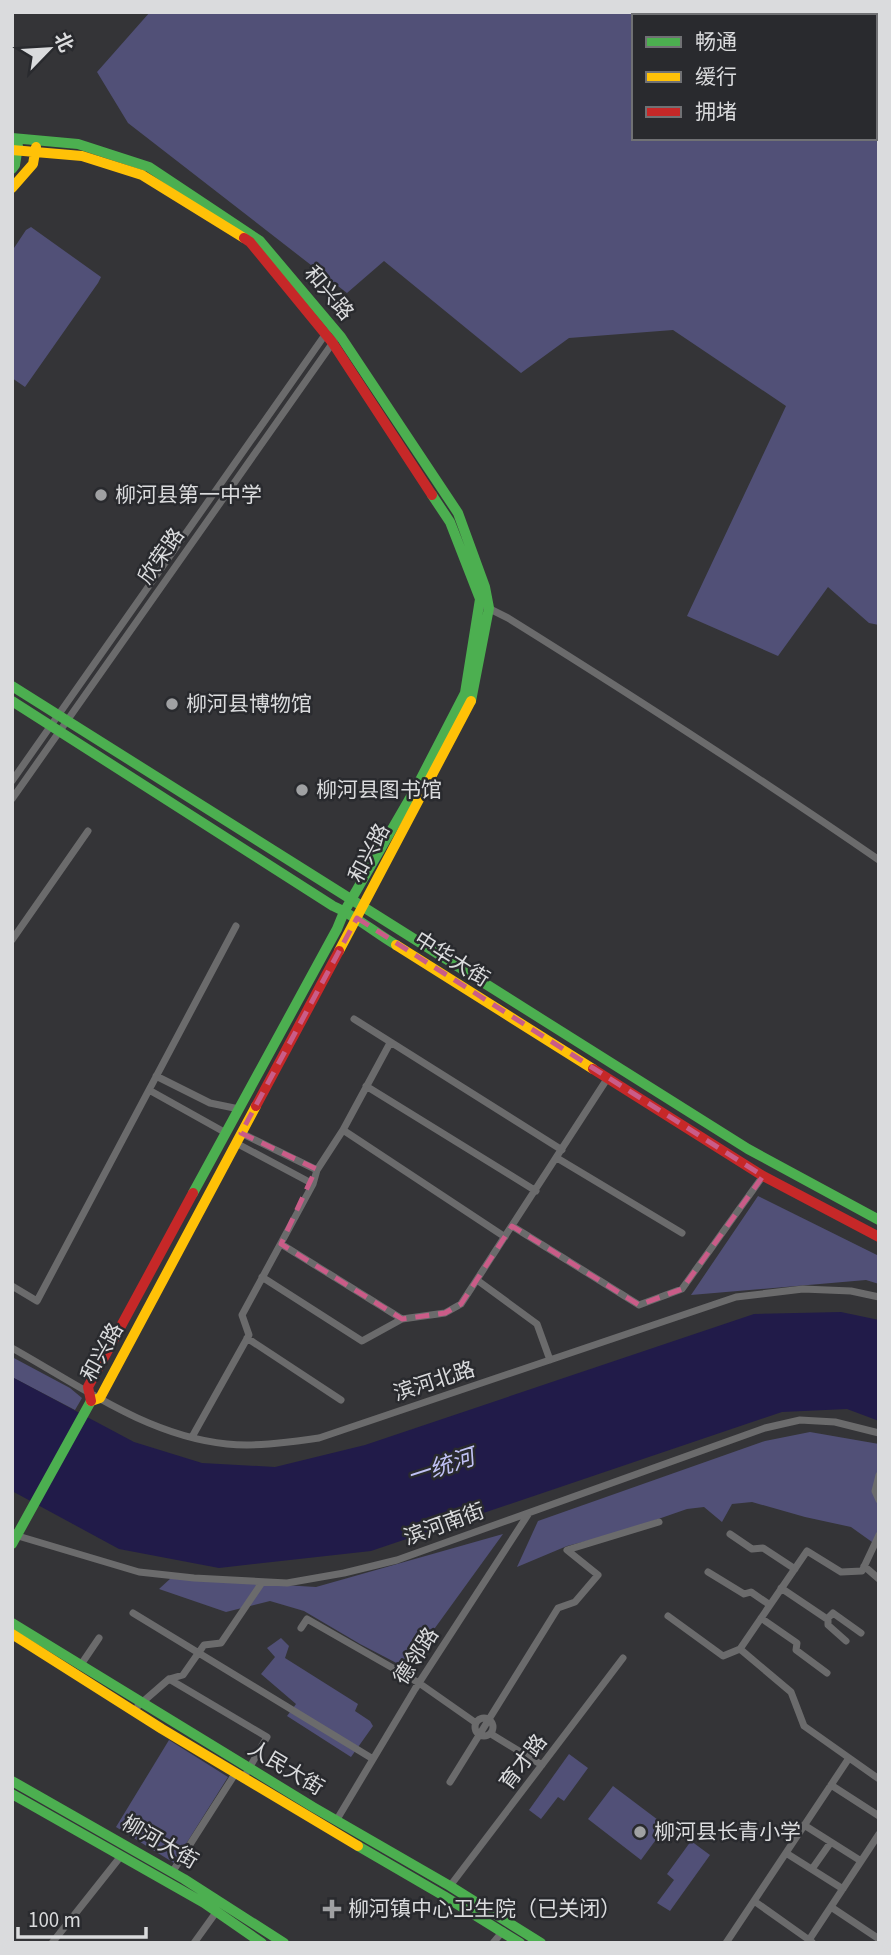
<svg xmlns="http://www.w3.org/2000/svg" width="891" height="1955" viewBox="0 0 891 1955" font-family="'Source Sans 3','Noto Sans SC',sans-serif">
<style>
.green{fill:#515077}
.water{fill:#211b49}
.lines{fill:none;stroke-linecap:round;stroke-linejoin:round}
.street{stroke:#6b6b6c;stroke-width:7}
.fast{stroke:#4caf50;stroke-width:10}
.slow{stroke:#ffc107;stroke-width:10}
.jam{stroke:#c62828;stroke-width:10}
.marked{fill:none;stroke:#ca5c88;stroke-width:5;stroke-dasharray:14 9;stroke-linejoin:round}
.poi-dot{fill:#a0a1a3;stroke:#292a2e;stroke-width:2.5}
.labels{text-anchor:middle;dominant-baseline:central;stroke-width:5;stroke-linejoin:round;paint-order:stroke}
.street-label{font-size:21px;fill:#dadbdd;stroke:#292a2e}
.poi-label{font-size:21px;fill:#dadbdd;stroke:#292a2e;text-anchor:start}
.water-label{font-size:23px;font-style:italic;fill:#c0c1f4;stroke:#292a2e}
</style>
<rect width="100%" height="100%" fill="#343437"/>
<path class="green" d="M150,12H839L840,16H634V138H875V78L879,84V625L869,623L828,587L778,656L687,616L786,406L673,330L569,338L521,373L384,261L347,293L128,123L97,72Z
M31,227L101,277L98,283L25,387L12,378V251L26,230Z
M758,1196L879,1256V1284L866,1280L691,1295Z
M12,1357L70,1388L82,1398L75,1410L12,1377Z
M810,1432L879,1444V1547L851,1527L805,1517L752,1502L732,1504L722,1522L704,1507L687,1509L618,1533L567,1546L517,1567L538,1521L765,1441Z
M503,1534L406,1668L360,1644L304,1611L270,1601L226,1612L159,1589L171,1578L316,1587Z
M281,1638L289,1646L285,1658L358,1704L355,1711L370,1721L373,1726L351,1757L287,1716L296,1704L261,1674L275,1657L267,1648Z
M169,1740L228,1777L174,1863L116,1827Z
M569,1754L588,1768L564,1801L558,1797L541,1819L529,1810Z
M613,1786L666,1826L641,1860L588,1819Z
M691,1841L710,1855L670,1911L657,1903L674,1880L667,1874Z"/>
<path class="water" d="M841,1312L879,1320V1421L847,1409L782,1412L371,1551L219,1568L119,1549L12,1491V1377L134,1442L202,1463L275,1467L365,1445L754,1314Z"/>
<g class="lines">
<path class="street" d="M486,607L508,618C633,696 757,776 879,860
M12,781L327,332
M12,799L334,341
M12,940L88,831
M354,1019L562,1150
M156,1076L210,1103L239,1109
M366,1086L536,1191
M149,1090L226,1133
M343,1130L505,1237
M241,1133L317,1170
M236,1143L313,1184
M557,1158L682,1233
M512,1226L639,1305L682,1289L763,1176
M281,1244L402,1319
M262,1277L362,1341L402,1319L445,1313L461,1304L607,1079
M477,1280L537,1324L550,1360
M12,1286L37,1301L236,926
M247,1338L341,1400
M12,1348C80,1386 148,1436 227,1444C258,1447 289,1442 319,1438L736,1297L803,1289L851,1291L879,1297
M192,1437L249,1335L242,1315L313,1184L317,1170L343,1130L390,1043
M879,1475L875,1491L879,1500
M12,1532L18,1536L139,1572L194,1578L287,1583L344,1573L397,1560L765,1428L800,1420L835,1422L879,1433
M730,1534L752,1549L763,1548L795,1569
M864,1566L879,1579
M708,1572L744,1594L751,1592L770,1605
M781,1588L827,1619L833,1613L861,1633
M133,1613L373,1759
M668,1616L723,1656L740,1649L791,1692L804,1726L879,1779
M761,1618L797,1643L796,1650L827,1673
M828,1618V1625L846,1641
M301,1628L307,1619L419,1683L476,1723
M740,1649L807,1551L841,1572L862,1571L879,1535
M80,1666L99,1638
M169,1679L267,1737L243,1779
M138,1706L169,1679L183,1675L204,1645L221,1643L261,1584
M475 1727a9 9 0 1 1 18 0a9 9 0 1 1-18 0Z
M491,1734L542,1765
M450,1782L558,1608L575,1602L598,1575L567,1550L659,1522
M831,1785L879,1816
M336,1821L415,1689L529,1513
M804,1825L861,1861
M786,1853L843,1889
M812,1869L831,1842
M173,1871L235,1774
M450,1886L623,1658
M754,1901L812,1942
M831,1907L879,1939
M809,1940L879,1834
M52,1943L121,1856
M194,1943L217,1911
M493,1943L503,1931
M726,1943L849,1758"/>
<path class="fast" d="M12,138L78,144L149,167L260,241L341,337L458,513L485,587L489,608L471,701
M12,169L15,165L18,146
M12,686L748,1149L879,1220
M12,701L333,906C356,916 374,932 396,945
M193,1193L337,929L344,912L417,786L465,693L480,599L450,522L432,495
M12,1544L91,1401
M12,1623L313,1807L450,1886L541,1943
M12,1781L184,1879L284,1943
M12,1794L204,1903L262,1943
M358,1846L444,1896L520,1943"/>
<path class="slow" d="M12,150L82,156L142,175L244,238
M12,188L33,164L36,147
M396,945L593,1069
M339,951L471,701
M91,1401L100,1398L256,1106
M12,1634L162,1729L358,1846"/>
<path class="jam" d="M244,238L250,242L332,342L432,495
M593,1069L763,1176L879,1237
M256,1106L339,951
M91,1401L88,1387L193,1193"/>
</g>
<path class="marked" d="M357,918L763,1176L682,1289L639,1305L512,1226L461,1304L445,1313L402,1319L281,1244L316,1169L241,1133Z"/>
<g class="poi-dot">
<circle cx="101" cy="495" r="7"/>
<circle cx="172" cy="704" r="7"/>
<circle cx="302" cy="790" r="7"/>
<circle cx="640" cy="1832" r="7"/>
<path d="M328.5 1898.5h7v7h7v7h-7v7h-7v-7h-7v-7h7z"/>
</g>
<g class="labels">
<g class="street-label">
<text transform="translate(329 293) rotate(50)">和兴路</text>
<text transform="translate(161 556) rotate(-55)">欣荣路</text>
<text transform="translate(369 853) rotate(-62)">和兴路</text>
<text transform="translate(452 959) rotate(32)">中华大街</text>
<text transform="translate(102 1352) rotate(-61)">和兴路</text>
<text transform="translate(434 1381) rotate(-18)">滨河北路</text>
<text transform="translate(444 1524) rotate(-20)">滨河南街</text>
<text transform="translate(416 1656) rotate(-57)">德邻路</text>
<text transform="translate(523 1762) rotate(-53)">育才路</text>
<text transform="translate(286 1768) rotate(31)">人民大街</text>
<text transform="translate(160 1842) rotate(30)">柳河大街</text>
</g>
<g class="poi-label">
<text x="115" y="495">柳河县第一中学</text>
<text x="186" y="704">柳河县博物馆</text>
<text x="316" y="790">柳河县图书馆</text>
<text x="654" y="1832">柳河县长青小学</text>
<text x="348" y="1909">柳河镇中心卫生院（已关闭）</text>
</g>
<g class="water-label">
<text transform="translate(441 1467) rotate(-18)">一统河</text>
</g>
</g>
<rect width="891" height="1955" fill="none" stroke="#dadbdd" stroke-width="28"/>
<rect x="632" y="14" width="245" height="126" fill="#292a2e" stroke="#707174" stroke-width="2"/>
<rect x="646" y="37" width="35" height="10" fill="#4caf50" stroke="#707174" stroke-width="2"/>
<text x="695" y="49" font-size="21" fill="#dadbdd">畅通</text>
<rect x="646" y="72" width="35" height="10" fill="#ffc107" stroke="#707174" stroke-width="2"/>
<text x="695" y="84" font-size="21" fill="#dadbdd">缓行</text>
<rect x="646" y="107" width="35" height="10" fill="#c62828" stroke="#707174" stroke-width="2"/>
<text x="695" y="119" font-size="21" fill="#dadbdd">拥堵</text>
<g transform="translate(49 49) rotate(65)" stroke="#292a2e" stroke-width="5" paint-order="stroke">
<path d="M0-5L12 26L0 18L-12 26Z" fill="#dadbdd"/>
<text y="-10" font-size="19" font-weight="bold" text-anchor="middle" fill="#dadbdd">北</text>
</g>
<path d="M18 1927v10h128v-10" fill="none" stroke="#dadbdd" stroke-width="3.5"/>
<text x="28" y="1927" font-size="21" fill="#dadbdd" stroke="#292a2e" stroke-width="5" paint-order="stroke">100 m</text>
</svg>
